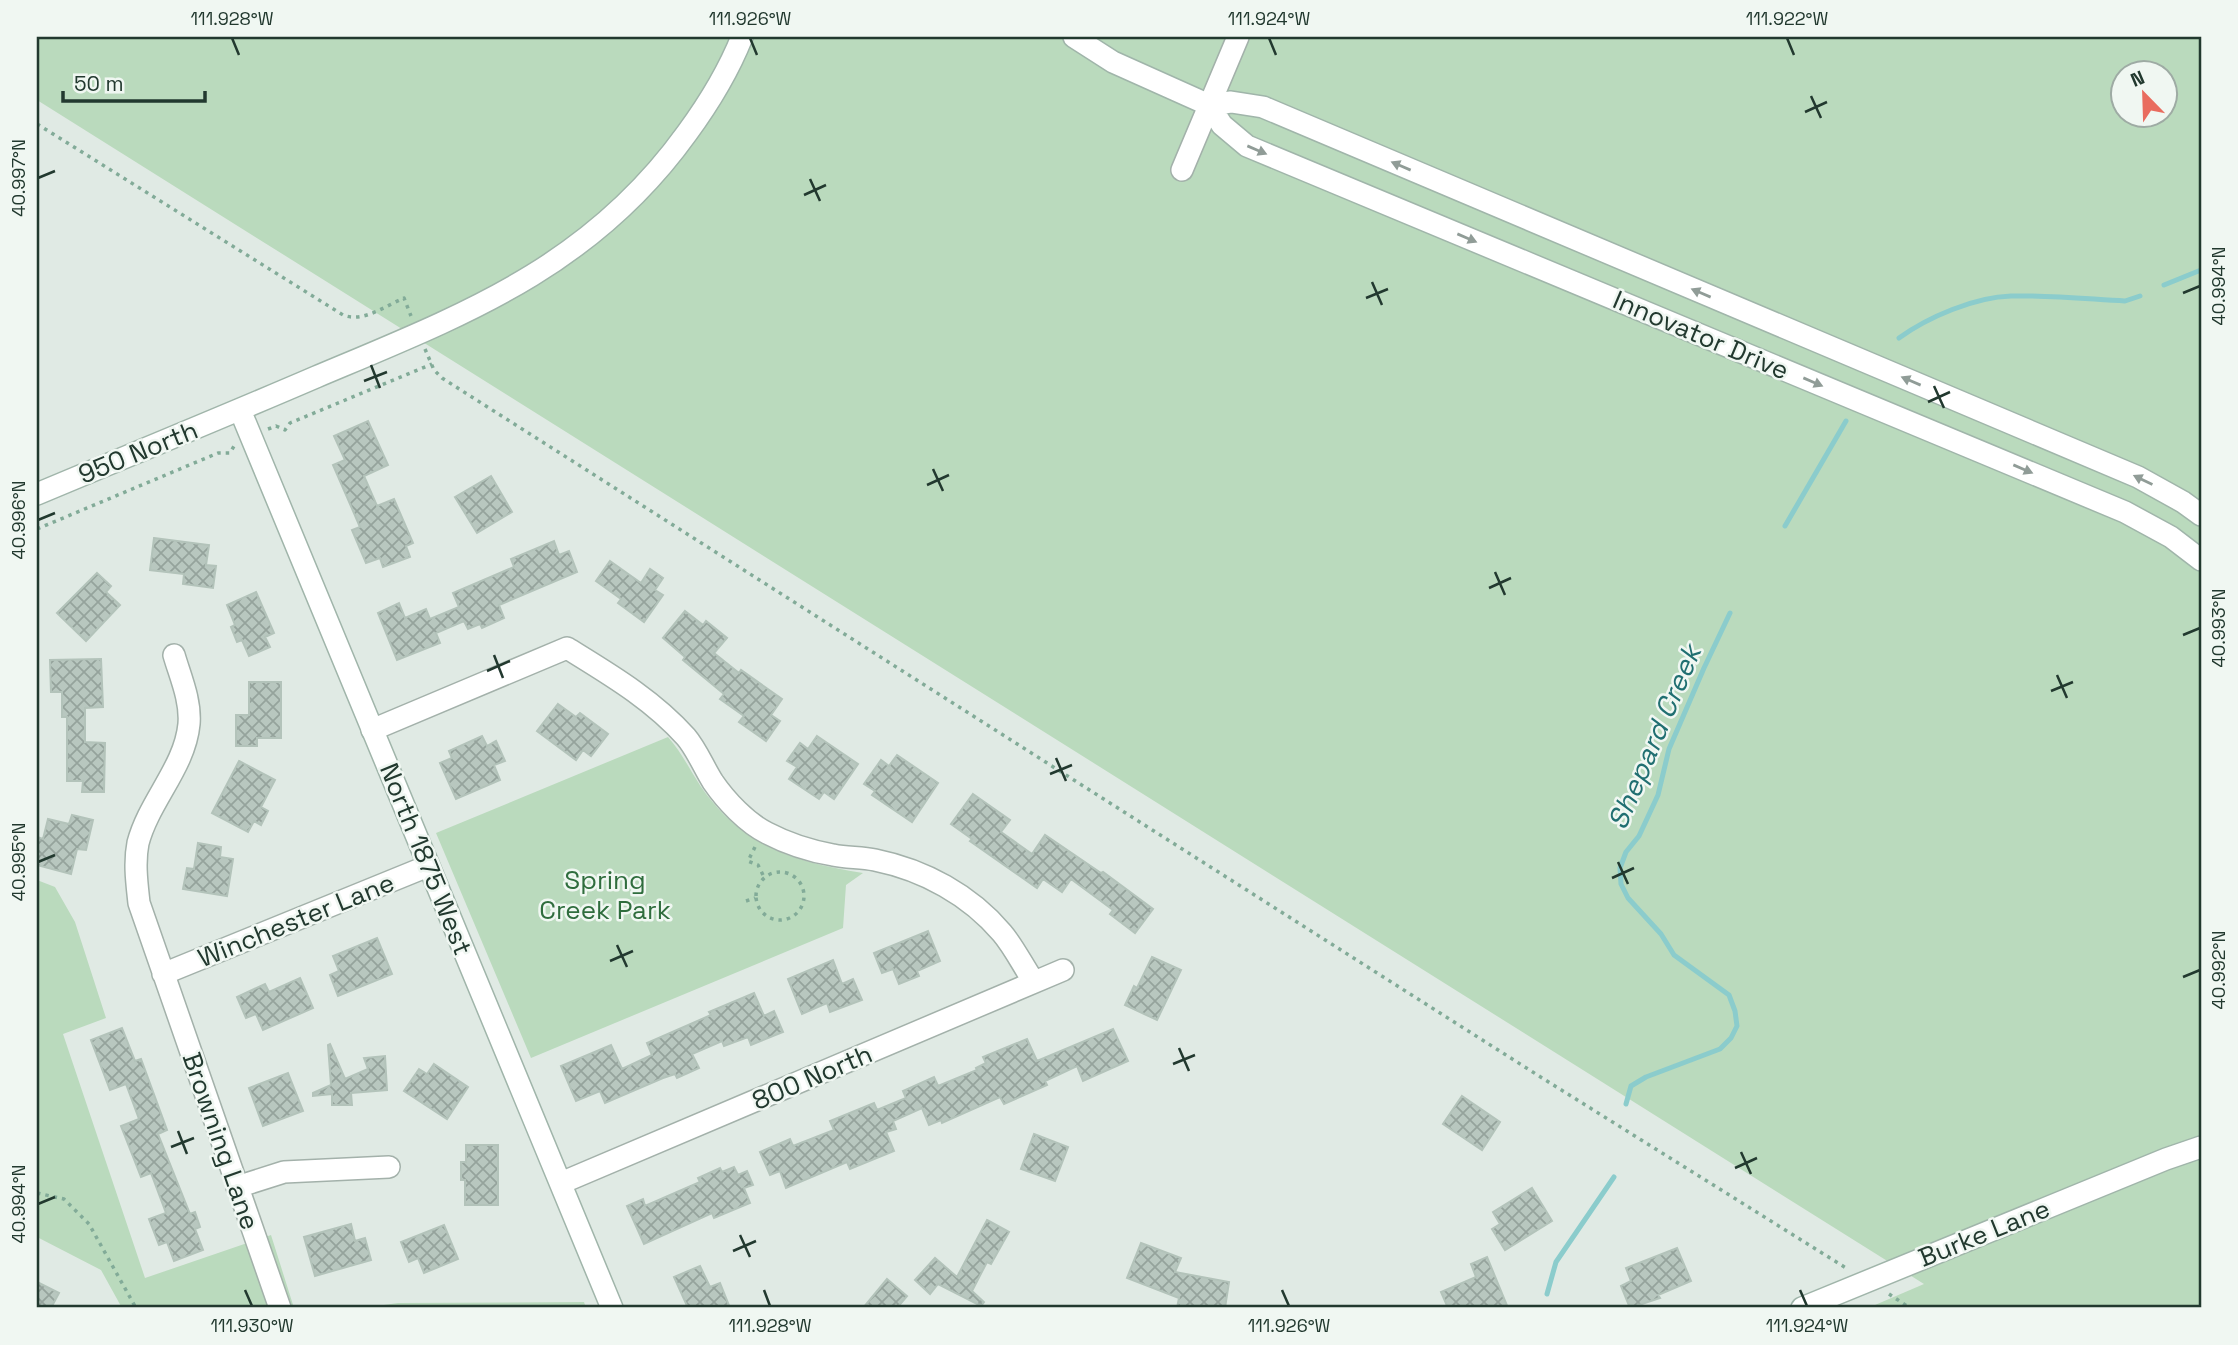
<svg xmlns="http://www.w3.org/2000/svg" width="2238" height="1345" viewBox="0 0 2238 1345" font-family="'Space Grotesk',sans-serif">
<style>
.green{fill:#badabd;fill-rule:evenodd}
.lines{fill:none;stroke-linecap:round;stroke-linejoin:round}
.stream{stroke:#8bcccc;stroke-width:5}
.building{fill:url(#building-cross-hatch);stroke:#b3c3ba;stroke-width:2}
.street-casing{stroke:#a3b1aa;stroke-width:24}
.secondary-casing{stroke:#a0b5aa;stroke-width:24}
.path{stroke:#82ab98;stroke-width:3.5;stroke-dasharray:3.5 5;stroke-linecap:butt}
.street{stroke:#fff;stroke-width:21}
.secondary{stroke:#fff;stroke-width:21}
.oneway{fill:#909c97}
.ticks{fill:none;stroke:#22392f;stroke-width:2.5}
.labels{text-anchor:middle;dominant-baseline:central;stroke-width:5;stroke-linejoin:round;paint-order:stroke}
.street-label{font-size:26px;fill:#22392f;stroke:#f0f7f2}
.park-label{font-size:26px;fill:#2f6d3d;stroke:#f0f7f2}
.water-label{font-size:28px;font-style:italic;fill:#206f71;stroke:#f0f7f2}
.neatline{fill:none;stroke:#22392f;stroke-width:2.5}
.ticks-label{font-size:18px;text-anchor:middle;fill:#22392f}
</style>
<defs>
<pattern id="building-cross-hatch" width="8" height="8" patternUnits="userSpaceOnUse" patternTransform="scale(1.75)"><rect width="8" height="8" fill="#b8c7bf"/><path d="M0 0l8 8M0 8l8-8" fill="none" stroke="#95a39c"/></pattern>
</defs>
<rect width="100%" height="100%" fill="#e0eae4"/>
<path class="green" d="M37,37H2201V1308H1868L1924,1284L37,100ZM2122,74H2164V116H2122Z
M668,737C685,756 694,780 711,800C751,850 802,863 863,873L846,885L843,928L531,1058L436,833Z
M37,880L55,887L75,922L106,1018L63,1034L145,1278L271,1235L294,1308H122L101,1270L37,1237Z
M584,1302L586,1308H362L398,1303Z"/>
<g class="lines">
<path class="stream" d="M2164,285L2201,270
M1899,338C1928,317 1975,297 2011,296C2048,295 2088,299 2125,301L2140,296
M1785,526L1846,421
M1626,1104L1631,1086L1646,1077L1720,1049L1731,1038L1737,1026L1735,1011L1729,995L1674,955L1661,934L1628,898L1621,884L1620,868L1626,852L1639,836L1658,795L1669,749L1704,668L1730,613
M1547,1294L1556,1262L1614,1177"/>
</g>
<path class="building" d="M368,421L388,465L364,476L377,506L394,499L413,543L406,546L410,557L383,567L380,558L366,563L352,530L360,527L333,465L345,460L334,436Z
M491,476L512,512L477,533L455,497Z
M154,538L209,545L206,565L216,566L213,588L183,584L184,574L150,570Z
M554,541L559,555L569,551L577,572L499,605L504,618L482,628L480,624L468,629L464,621L436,633L440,643L397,660L378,613L399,603L405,618L426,609L430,619L459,607L453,593L514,567L511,559Z
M610,561L641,583L650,569L663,578L655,590L663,595L644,622L618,603L621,599L596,581Z
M97,573L111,586L106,592L120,605L86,641L57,613Z
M256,592L274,633L265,637L270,647L249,656L242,640L237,642L231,627L235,625L227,605Z
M685,611L703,625L706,621L727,638L714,653L739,673L741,670L782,699L771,715L780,721L766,741L739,722L744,716L720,699L724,694L683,660L685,657L663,638Z
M101,659L103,707L85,708V742L105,743L104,792H82L83,781H67V717H62V692H51L50,660Z
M249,682H281V738H257V746H236V715H249Z
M558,704L576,717L580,713L608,734L591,756L583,750L576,760L537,731Z
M482,736L487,746L496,741L505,761L494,765L500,780L456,799L440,763L452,758L449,751Z
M817,736L858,764L834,799L824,792L819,799L789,779L797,767L787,761L800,743L808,749Z
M897,755L938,783L912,822L872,795L875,791L864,784L881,760L889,766Z
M239,761L275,780L261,807L268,811L261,825L254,821L248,832L212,813Z
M973,794L1010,820L1001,832L1032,854L1045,835L1101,873L1103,872L1153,909L1135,933L1110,914L1113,910L1071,879L1062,892L1043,879L1037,888L970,841L972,839L951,824Z
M72,815L93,820L86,850L77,849L71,874L37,865V837L43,839L48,819L69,824Z
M198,843L221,847L220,857L233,859L227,896L183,889L187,868L194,869Z
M928,931L940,961L917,971L919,976L899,984L893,969L882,973L874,953Z
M377,938L392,974L338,996L330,975L339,971L333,956Z
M1152,957L1181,970L1157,1020L1125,1005L1134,986L1137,988Z
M833,960L842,984L853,979L862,1000L830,1012L827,1003L802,1014L788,979Z
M300,978L313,1008L263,1030L256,1014L246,1018L237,997L265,984L269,992Z
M754,993L764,1016L774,1011L783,1032L751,1045L748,1037L724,1046L722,1041L692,1054L699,1068L677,1078L675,1074L663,1078L605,1103L600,1091L576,1101L561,1066L611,1045L622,1069L652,1055L647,1043L711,1015L709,1012Z
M122,1028L135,1061L141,1059L167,1130L158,1134L190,1214L195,1212L200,1227L195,1229L203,1250L174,1261L167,1242L159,1245L149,1219L166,1213L151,1173L141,1177L121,1126L139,1119L126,1084L110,1090L91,1040Z
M1113,1029L1128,1061L1083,1081L1077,1066L1045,1081L1047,1085L1004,1104L1000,1097L942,1123L941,1120L929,1125L922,1108L893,1121L896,1129L886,1132L894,1151L850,1169L847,1162L786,1188L780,1171L770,1175L760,1152L790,1139L793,1146L834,1130L830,1121L874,1103L877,1110L906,1098L903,1091L934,1077L938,1086L977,1070L976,1068L986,1063L983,1057L1027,1039L1037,1061Z
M330,1044L345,1079L368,1069L364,1058L385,1056L387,1090L351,1093L352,1105H332V1094L313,1096V1093L331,1085L328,1045Z
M434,1064L468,1087L447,1119L404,1091L419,1069L427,1074Z
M288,1073L303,1111L263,1126L249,1088Z
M1462,1096L1500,1122L1482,1150L1443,1124Z
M1034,1134L1068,1147L1055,1181L1021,1169Z
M466,1145H498V1205H465V1180H461V1162H466Z
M734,1167L738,1175L747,1171L753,1185L744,1188L750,1203L714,1218L712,1213L644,1244L627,1206L643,1199L645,1206L700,1182L698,1178L720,1168L722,1172Z
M1532,1188L1552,1221L1505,1250L1492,1229L1500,1224L1493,1212Z
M987,1220L1009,1232L991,1264L987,1262L972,1291L984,1302L981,1306L938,1284L930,1294L915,1280L935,1258L957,1277Z
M351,1224L355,1241L365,1238L371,1260L315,1276L304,1237Z
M444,1225L458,1259L424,1273L418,1258L409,1262L401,1242Z
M1141,1243L1181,1258L1175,1272L1229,1282L1225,1308H1177L1179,1298L1127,1278Z
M1677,1248L1691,1281L1658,1295L1660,1298L1630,1308L1621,1286L1631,1281L1626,1268Z
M1487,1257L1508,1308H1448L1441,1292L1476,1277L1471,1264Z
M700,1266L710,1287L720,1283L730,1308H688L674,1277Z
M887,1279L907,1296L897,1308H863Z
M37,1282L59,1293L51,1308H37Z"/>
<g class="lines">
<defs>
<path id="street" d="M1182,170L1238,37
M174,655C180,676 191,700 189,724C185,767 149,801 138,843C134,863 137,884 139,903L280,1308
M372,730L567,648C609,674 652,699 686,737C697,750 704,768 713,782C726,801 747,823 767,833C788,844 810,851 833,855C847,858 861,857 875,860C924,870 970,895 1002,933C1014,947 1023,966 1034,982
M163,974L428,866
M561,1183L1063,970
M237,1187L284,1172L389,1167"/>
<path id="secondary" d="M1074,37L1113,62L1209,105L1231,102L1263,107L2138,477L2183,502L2201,515
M1209,105L1222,125L1247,146L2125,512L2171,537L2201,560
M240,410L612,1308
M37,494C130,455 223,417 316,377C463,315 590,268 687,133C709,103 728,72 742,37
M1802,1308L2166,1159L2201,1147"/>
</defs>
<use href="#street" class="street-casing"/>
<use href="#secondary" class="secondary-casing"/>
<path class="path" d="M37,124L343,315C363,323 385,306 404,298L411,316
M425,349L434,370L442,378L1539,1076L1846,1268
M268,429L276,426L285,430L290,423L432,364
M37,529L218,453H230L234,446
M755,847L748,861L758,865L764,877
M756 896a24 24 0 1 1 48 0a24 24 0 1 1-48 0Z
M746,901L755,898
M37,1193L64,1199L89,1224L136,1308
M1889,1294L1910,1308"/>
<use href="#street" class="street"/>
<use href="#secondary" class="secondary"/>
</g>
<defs><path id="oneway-solid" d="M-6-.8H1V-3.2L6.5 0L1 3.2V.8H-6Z" transform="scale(1.75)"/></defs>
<g class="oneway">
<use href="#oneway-solid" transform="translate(1257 150) rotate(23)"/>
<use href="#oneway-solid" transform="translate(1401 166) rotate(-157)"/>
<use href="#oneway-solid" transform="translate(1467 238) rotate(23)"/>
<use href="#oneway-solid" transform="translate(1701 293) rotate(-157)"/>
<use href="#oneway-solid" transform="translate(1911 381) rotate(-157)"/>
<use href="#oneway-solid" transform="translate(1813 382) rotate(23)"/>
<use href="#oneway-solid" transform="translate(2023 469) rotate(23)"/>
<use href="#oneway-solid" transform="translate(2143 480) rotate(-154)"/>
</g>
<path class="ticks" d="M232,38L239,55M750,38L757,55M1269,38L1276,55M1787,38L1794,55M1811,96L1821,118M1805,112L1827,102M38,178L55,171M810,179L820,201M804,195L826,185M1372,282L1382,305M2183,293L2200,286M1366,298L1388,289M371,365L380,388M364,381L387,372M1934,386L1944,408M1928,402L1950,392M933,469L943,491M927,485L949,475M38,520L55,513M1495,572L1505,595M1489,588L1511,578M2183,635L2200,628M494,655L503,678M487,671L510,661M2057,675L2067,698M2051,691L2073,682M1056,758L1066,781M1050,774L1072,765M38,862L55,855M1618,862L1628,884M1612,878L1634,868M617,945L627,967M610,961L633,951M2183,977L2200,970M1179,1048L1189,1071M1173,1064L1195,1055M178,1131L187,1154M171,1147L194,1138M1741,1152L1751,1174M1735,1168L1757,1158M38,1204L55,1197M740,1235L750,1257M733,1251L756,1241M245,1290L252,1306M764,1290L770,1306M1282,1290L1289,1306M1800,1290L1807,1306"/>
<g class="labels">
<g class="street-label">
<text transform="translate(1701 335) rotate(23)">Innovator Drive</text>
<text transform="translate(138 452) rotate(-22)">950 North</text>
<text transform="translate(426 859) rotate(68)">North 1875 West</text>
<text transform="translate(296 920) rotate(-22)">Winchester Lane</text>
<text transform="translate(812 1077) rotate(-23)">800 North</text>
<text transform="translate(221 1141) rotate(71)">Browning Lane</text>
<text transform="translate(1984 1233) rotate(-22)">Burke Lane</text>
</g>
<g class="park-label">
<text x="605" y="880">Spring<tspan x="605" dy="30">Creek Park</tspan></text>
</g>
<g class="water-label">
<text transform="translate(1654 737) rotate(-67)">Shepard Creek</text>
</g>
</g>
<rect width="2238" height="1345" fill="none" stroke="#f0f7f2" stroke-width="77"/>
<g transform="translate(2144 94) rotate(337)"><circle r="33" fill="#f0f7f2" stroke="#9eaba4" stroke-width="2"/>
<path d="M0-5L12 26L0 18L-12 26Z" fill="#e96c5f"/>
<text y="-10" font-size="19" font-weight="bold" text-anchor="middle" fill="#22392f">N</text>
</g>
<path d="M63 91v10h142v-10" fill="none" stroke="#22392f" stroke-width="3.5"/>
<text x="74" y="91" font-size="21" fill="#22392f" stroke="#f0f7f2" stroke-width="5" paint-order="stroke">50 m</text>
<rect x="38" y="38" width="2162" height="1268" class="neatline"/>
<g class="ticks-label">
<text x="232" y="25">111.928°W</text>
<text x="750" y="25">111.926°W</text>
<text x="1269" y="25">111.924°W</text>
<text x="1787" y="25">111.922°W</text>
<text transform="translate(19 178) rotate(-90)" y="6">40.997°N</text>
<text transform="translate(2219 286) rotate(-90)" y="6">40.994°N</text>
<text transform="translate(19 520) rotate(-90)" y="6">40.996°N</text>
<text transform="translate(2219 628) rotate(-90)" y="6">40.993°N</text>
<text transform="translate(19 862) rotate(-90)" y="6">40.995°N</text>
<text transform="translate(2219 970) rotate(-90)" y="6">40.992°N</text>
<text transform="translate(19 1204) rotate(-90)" y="6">40.994°N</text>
<text x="252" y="1332">111.930°W</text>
<text x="770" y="1332">111.928°W</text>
<text x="1289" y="1332">111.926°W</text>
<text x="1807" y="1332">111.924°W</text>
</g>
</svg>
